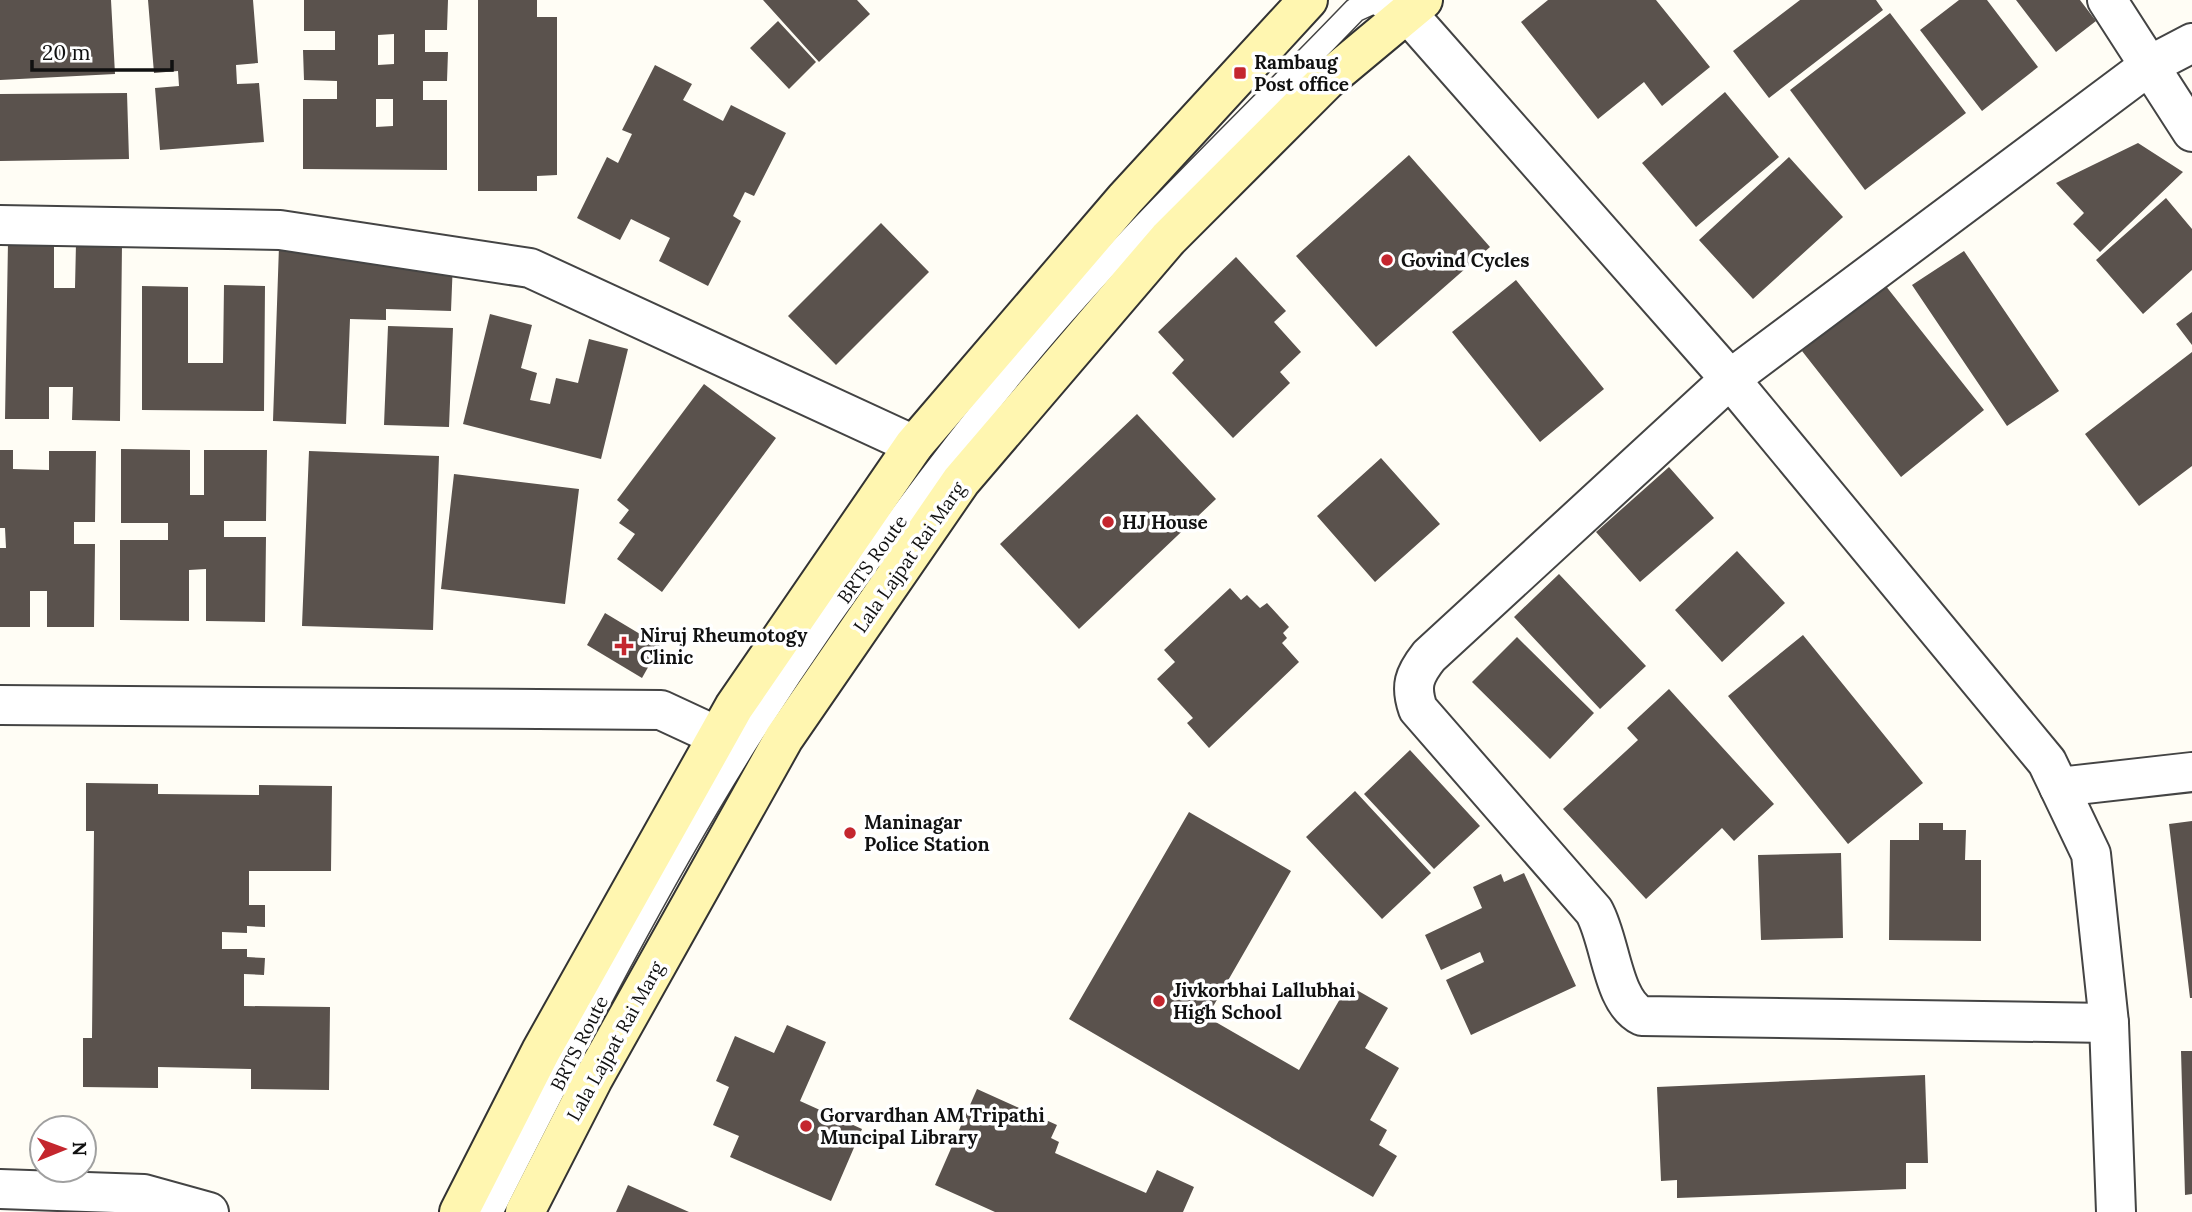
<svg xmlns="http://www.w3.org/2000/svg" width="2192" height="1212" viewBox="0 0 2192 1212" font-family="Lora,serif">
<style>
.building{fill:#5a524d;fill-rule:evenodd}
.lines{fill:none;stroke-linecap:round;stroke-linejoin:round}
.service-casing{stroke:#444;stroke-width:26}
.minor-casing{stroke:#444;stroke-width:42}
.tertiary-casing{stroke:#444;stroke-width:42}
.secondary-casing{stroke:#333;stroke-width:42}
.service{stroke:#fff;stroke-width:23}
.minor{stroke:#fff;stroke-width:38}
.tertiary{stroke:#fff;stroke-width:38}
.secondary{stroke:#fff6b0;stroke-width:38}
.poi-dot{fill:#c4262e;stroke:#fff;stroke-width:2.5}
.labels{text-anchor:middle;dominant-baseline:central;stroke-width:7;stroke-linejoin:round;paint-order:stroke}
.poi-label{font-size:19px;font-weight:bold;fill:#111;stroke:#fff;text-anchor:start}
.street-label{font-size:19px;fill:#111;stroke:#fff}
</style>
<rect width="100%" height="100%" fill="#fffdf5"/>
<path class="building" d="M0,0H111L115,74L0,80Z
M148,0H253L258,63L236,65L237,84L259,83L264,142L160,150L155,88L179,86L178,71L154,73Z
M304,0H448L447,30H425V52H448L447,81H423V100H447V170L303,169V99H337V81L304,80L303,50H335V31H304ZM394,34V64L378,65V35ZM376,99H393V126L376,127Z
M478,0H537V17H557V175L537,176V191H478Z
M763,0H857L870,14L819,62Z
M1548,0H1656L1710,67L1662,106L1644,82L1598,119L1521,22Z
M1800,0H1876L1883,10L1769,98L1733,51Z
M1959,0H1987L2038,67L1982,111L1920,30Z
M2016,0H2080L2096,21L2056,52Z
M1890,13L1966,113L1865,190L1790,90Z
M778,21L816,62L789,89L750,48Z
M655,65L692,84L683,100L723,121L731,105L786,133L754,196L745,192L733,216L741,221L708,286L659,261L670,238L631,219L620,240L577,218L607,157L618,163L632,134L622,130Z
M1725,92L1779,157L1696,227L1642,163Z
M127,93L129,159L0,161V94Z
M2138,143L2183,172L2100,252L2073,224L2084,213L2056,183Z
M1409,155L1490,247L1376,347L1296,256Z
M1789,157L1843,217L1753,299L1699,240Z
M2166,198L2192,229V270L2143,314L2096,260Z
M881,223L929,272L836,365L788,316Z
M8,242L54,243V288H75L76,243L122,244L120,421L72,420L73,387H49V419H5Z
M279,246L453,261L451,311L386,309V320L350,319L346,424L273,421Z
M1964,251L2059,391L2007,426L1912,285Z
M1236,257L1286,311L1274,322L1301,352L1280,372L1290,383L1233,438L1172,373L1184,360L1158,332Z
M1516,280L1604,389L1540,442L1452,332Z
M224,285L265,286L264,411L142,410V286L188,287V363H223Z
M1885,285L1984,410L1901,477L1802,351L1825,332L1820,325Z
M2192,312V345L2176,324Z
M490,314L532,325L521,368L537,373L530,400L550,404L556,378L578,383L589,339L628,349L601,459L463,424Z
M388,326L453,328L449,427L384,425Z
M2192,352V466L2139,506L2085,434Z
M704,384L776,438L662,592L617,559L635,534L619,523L629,510L617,500Z
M1137,414L1216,499L1079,629L1000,544Z
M121,449L190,450V495H204V450H267L266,521H224V537H266L265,622L206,621V569L189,570V621L120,620V540H168V523H121Z
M0,450H13V469L49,470V451H96L95,522H74V544H95L94,627H47V591H30V627H0V548H6L5,528H0Z
M309,451L439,456L433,630L302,626Z
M1381,458L1440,524L1375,582L1317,516Z
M1669,467L1714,518L1640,582L1596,532Z
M454,474L579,489L565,604L441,589Z
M1737,551L1785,603L1722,662L1675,610Z
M1559,574L1646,666L1600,709L1514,617Z
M1230,588L1241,600L1247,595L1260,608L1267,603L1289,627L1283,633L1287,638L1282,643L1299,662L1209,748L1187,723L1193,718L1157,679L1175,662L1164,650Z
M605,613L660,646L642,678L587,645Z
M1803,635L1923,783L1848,844L1728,696Z
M1517,637L1594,713L1550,759L1472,682Z
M1669,689L1774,804L1734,841L1722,828L1646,899L1563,809L1638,740L1627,728Z
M1410,750L1480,826L1434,869L1364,794Z
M86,783L158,784V794L259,795V785L332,786L331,871H249V905H265V927L247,926V933L222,932V949H247V957L265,958L264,975L244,974V1006L330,1007L329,1090L251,1089V1069L158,1067V1088L83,1087V1038H92L94,831H86Z
M1355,791L1431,873L1382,919L1306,837Z
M1189,812L1291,871L1207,1017L1299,1070L1348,985L1388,1008L1365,1048L1399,1068L1370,1120L1387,1130L1379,1145L1397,1156L1373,1197L1069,1019Z
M2192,821V998H2190L2169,824Z
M1919,823H1943V830H1966L1965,860H1981V941L1889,940L1890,840H1919Z
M1841,853L1843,938L1761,940L1758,855Z
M1524,873L1576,986L1471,1035L1446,980L1484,962L1480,952L1441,970L1425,935L1482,908L1473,887L1501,874L1504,882Z
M787,1025L826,1042L800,1101L862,1129L831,1201L730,1157L739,1136L713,1125L729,1087L716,1081L735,1036L774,1053Z
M2181,1051H2192V1194L2185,1195Z
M1925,1075L1928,1163H1906V1189L1677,1198V1180L1661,1181L1657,1087Z
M977,1089L1057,1125L1051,1138L1059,1142L1055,1153L1146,1193L1157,1170L1194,1187L1183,1212H995L935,1185Z
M628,1185L689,1212H616Z"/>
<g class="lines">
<defs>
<path id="service" d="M491,1212C572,1052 653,890 748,739C828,613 917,491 1011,375C1116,245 1239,131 1355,10L1377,0"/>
<path id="minor" d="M2107,0L2192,132
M0,225L280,230L530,268L914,445
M0,705L661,710L717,736
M2059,787L2192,772
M2109,1023L1642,1016C1612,1002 1611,941 1594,911L1418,709C1410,686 1414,675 1429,656L1730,379L2150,65L2192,43
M0,1189L144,1194L209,1212"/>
<path id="tertiary" d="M1386,0L1408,14L1730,379L2047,762L2091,854L2109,1023L2116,1212"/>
<path id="secondary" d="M459,1212L541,1051L734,707L914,445L1125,199L1308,0
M525,1212L593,1079L784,738L961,481L1168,239L1327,80L1423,0"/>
</defs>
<use href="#service" class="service-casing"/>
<use href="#minor" class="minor-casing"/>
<use href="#tertiary" class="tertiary-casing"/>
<use href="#secondary" class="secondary-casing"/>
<use href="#service" class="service"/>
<use href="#minor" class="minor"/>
<use href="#tertiary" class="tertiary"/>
<use href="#secondary" class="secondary"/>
</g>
<g class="poi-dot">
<rect x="1233" y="66" width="14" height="14" rx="3.5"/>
<circle cx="1387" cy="260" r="7"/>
<circle cx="1108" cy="522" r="7"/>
<path d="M620.5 635.5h7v7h7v7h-7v7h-7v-7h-7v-7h7z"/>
<circle cx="850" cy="833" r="7"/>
<circle cx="1159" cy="1001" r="7"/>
<circle cx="806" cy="1126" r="7"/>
</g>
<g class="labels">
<g class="poi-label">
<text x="1254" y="62">Rambaug<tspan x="1254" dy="22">Post office</tspan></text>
<text x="1401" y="260">Govind Cycles</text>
<text x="1122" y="522">HJ House</text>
<text x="640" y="635">Niruj Rheumotogy<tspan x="640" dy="22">Clinic</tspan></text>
<text x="864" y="822">Maninagar<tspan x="864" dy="22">Police Station</tspan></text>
<text x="1173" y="990">Jivkorbhai Lallubhai<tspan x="1173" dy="22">High School</tspan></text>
<text x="820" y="1115">Gorvardhan AM Tripathi<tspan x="820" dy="22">Muncipal Library</tspan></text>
</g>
<g class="street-label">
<text transform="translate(909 557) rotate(-55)">Lala Lajpat Rai Marg</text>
<text transform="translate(872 559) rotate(-54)">BRTS Route</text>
<text transform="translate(615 1041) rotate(-61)">Lala Lajpat Rai Marg</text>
<text transform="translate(579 1043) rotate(-63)">BRTS Route</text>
</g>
</g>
<g transform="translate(63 1149) rotate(89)"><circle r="33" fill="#ffffff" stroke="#a0a0a0" stroke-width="2"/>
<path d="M0-5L12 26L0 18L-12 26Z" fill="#c4262e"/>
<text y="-10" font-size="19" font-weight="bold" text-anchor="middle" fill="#111111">N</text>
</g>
<path d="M32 60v10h140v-10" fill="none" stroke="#111111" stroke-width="3.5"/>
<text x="42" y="60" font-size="21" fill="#111111" stroke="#ffffff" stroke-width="5" paint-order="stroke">20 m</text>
</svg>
